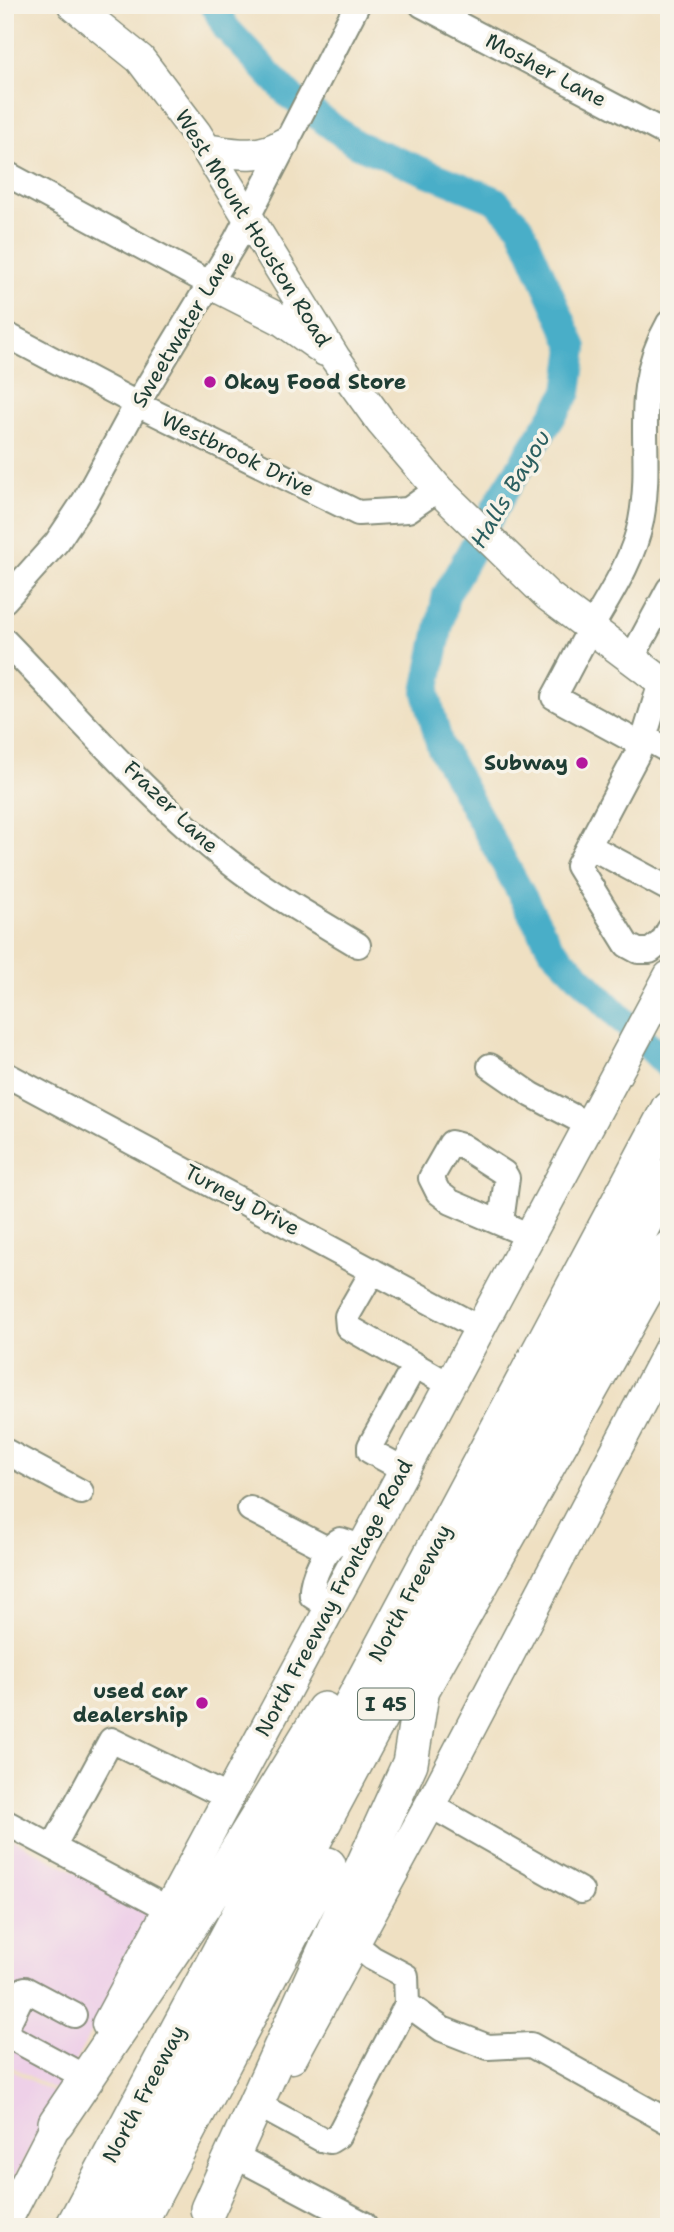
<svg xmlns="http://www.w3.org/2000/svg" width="674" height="2232" viewBox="0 0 674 2232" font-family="'Shantell Sans',sans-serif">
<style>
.built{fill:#eed0e8}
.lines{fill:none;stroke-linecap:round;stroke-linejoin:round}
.river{stroke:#48aec8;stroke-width:28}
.minor-casing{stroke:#878e7b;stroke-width:28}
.major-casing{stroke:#878e7b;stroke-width:33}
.highway-casing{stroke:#878e7b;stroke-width:38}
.minor{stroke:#fff;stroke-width:24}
.major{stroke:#fff;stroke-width:30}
.highway{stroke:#fff;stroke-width:35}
.poi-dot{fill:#b5179e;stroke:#f7f3e8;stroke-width:2.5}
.labels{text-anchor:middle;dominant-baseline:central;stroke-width:7;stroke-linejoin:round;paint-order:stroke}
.shield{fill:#f7f3e8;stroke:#60746a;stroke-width:2}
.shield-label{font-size:19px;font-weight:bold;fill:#1f3d34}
.street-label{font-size:21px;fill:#1f3d34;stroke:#f7f3e8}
.poi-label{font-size:21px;font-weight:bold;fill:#1f3d34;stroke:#f7f3e8;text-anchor:end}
.water-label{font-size:23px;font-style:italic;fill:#2b5f60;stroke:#f7f3e8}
</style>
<rect width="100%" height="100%" fill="#f7f3e8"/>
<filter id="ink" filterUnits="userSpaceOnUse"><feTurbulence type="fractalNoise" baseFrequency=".0143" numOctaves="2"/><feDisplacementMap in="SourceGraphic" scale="14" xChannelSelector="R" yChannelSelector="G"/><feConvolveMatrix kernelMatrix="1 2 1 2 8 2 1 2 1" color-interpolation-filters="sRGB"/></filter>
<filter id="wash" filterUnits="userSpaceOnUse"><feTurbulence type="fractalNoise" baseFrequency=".00686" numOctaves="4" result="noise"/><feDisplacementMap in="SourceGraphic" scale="28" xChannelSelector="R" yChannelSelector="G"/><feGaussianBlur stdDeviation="1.57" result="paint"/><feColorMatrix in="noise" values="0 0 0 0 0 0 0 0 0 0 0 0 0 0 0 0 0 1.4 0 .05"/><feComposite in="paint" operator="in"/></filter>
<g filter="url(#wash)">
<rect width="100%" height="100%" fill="#efe0c2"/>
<path class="built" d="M8,1837L154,1913L59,2092L5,2063V1843Z
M5,2067L58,2095L5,2195Z"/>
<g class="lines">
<path class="river" d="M214,5L226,28L290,96L356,144L495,200L520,226L574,348L568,392L503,494L446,595L426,692L440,746L551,948L669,1067"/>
</g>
</g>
<g filter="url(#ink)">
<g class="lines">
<defs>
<path id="minor" d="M422,5L669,135
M5,173L211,284
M669,323C628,395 655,447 641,521C633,561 609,596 589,631C577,653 566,675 554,697L642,745L578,866L627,945L638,951H650L663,941L669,930
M5,334L137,404L358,513L408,510L438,489
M5,600L57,542L85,500L137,404L236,240L357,5
M5,641C76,714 153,804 233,865C272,895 315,919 358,945
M635,652L669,589
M646,738L669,751
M642,745L661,682
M589,846L669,889
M490,1066L532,1095L587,1124
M5,1074L479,1328
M501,1222L507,1178L504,1173L462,1146L451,1143L431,1178L438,1192L451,1202L528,1235
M373,1271L347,1316L348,1327L448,1384
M5,1451L81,1492
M403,1469L370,1451V1446L415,1365
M250,1509L329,1550
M329,1607L312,1596C310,1580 325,1548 340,1540L361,1547
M430,1805L581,1891
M5,1822L167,1908
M53,1847L111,1740L227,1797
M355,1944L372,1958L406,1976L407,2004L442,2029L488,2047L531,2045L669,2122
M5,2030L25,1989L74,2015
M5,2034L81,2075
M264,2108L321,2139L330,2141L338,2136L407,2004
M237,2157L364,2224"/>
<path id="major" d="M73,5L140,59L196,133L335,358L381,422L438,489L548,596L669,687
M206,149C233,153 259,160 284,143
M211,284L280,319L325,351
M107,2024L669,976
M292,2058L438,1790L669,1349
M5,2224L67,2103"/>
<path id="highway" d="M417,1698L669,1249
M56,2123L207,1900L324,1710
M208,2209L410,1763L422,1688
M73,2227L669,1108
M107,2227L669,1176
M137,2227L328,1865"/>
</defs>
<use href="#minor" class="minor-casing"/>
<use href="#major" class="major-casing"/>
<use href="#highway" class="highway-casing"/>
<use href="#minor" class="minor"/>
<use href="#major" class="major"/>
<use href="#highway" class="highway"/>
</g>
</g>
<g class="poi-dot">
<circle cx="210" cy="382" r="7"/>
<circle cx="582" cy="763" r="7"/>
<circle cx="202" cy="1703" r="7"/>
</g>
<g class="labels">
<rect class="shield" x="358" y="1688.5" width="56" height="31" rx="5"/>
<g class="shield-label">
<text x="386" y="1704">I 45</text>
</g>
<g class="street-label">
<text transform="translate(546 70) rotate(28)">Mosher Lane</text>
<text transform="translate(253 228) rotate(58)">West Mount Houston Road</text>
<text transform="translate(183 329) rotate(-59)">Sweetwater Lane</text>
<text transform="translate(238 454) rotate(26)">Westbrook Drive</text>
<text transform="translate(171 807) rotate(44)">Frazer Lane</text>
<text transform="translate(242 1200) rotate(28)">Turney Drive</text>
<text transform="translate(410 1593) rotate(-62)">North Freeway</text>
<text transform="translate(334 1598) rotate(-62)">North Freeway Frontage Road</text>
<text transform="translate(144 2094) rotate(-62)">North Freeway</text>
</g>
<g class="poi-label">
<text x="224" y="382" text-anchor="start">Okay Food Store</text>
<text x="568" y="763">Subway</text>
<text x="188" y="1691">used car<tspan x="188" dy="24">dealership</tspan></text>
</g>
<g class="water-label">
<text transform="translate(510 489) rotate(-59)">Halls Bayou</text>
</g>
</g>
<rect width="674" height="2232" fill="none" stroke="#f7f3e8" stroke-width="28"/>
</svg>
